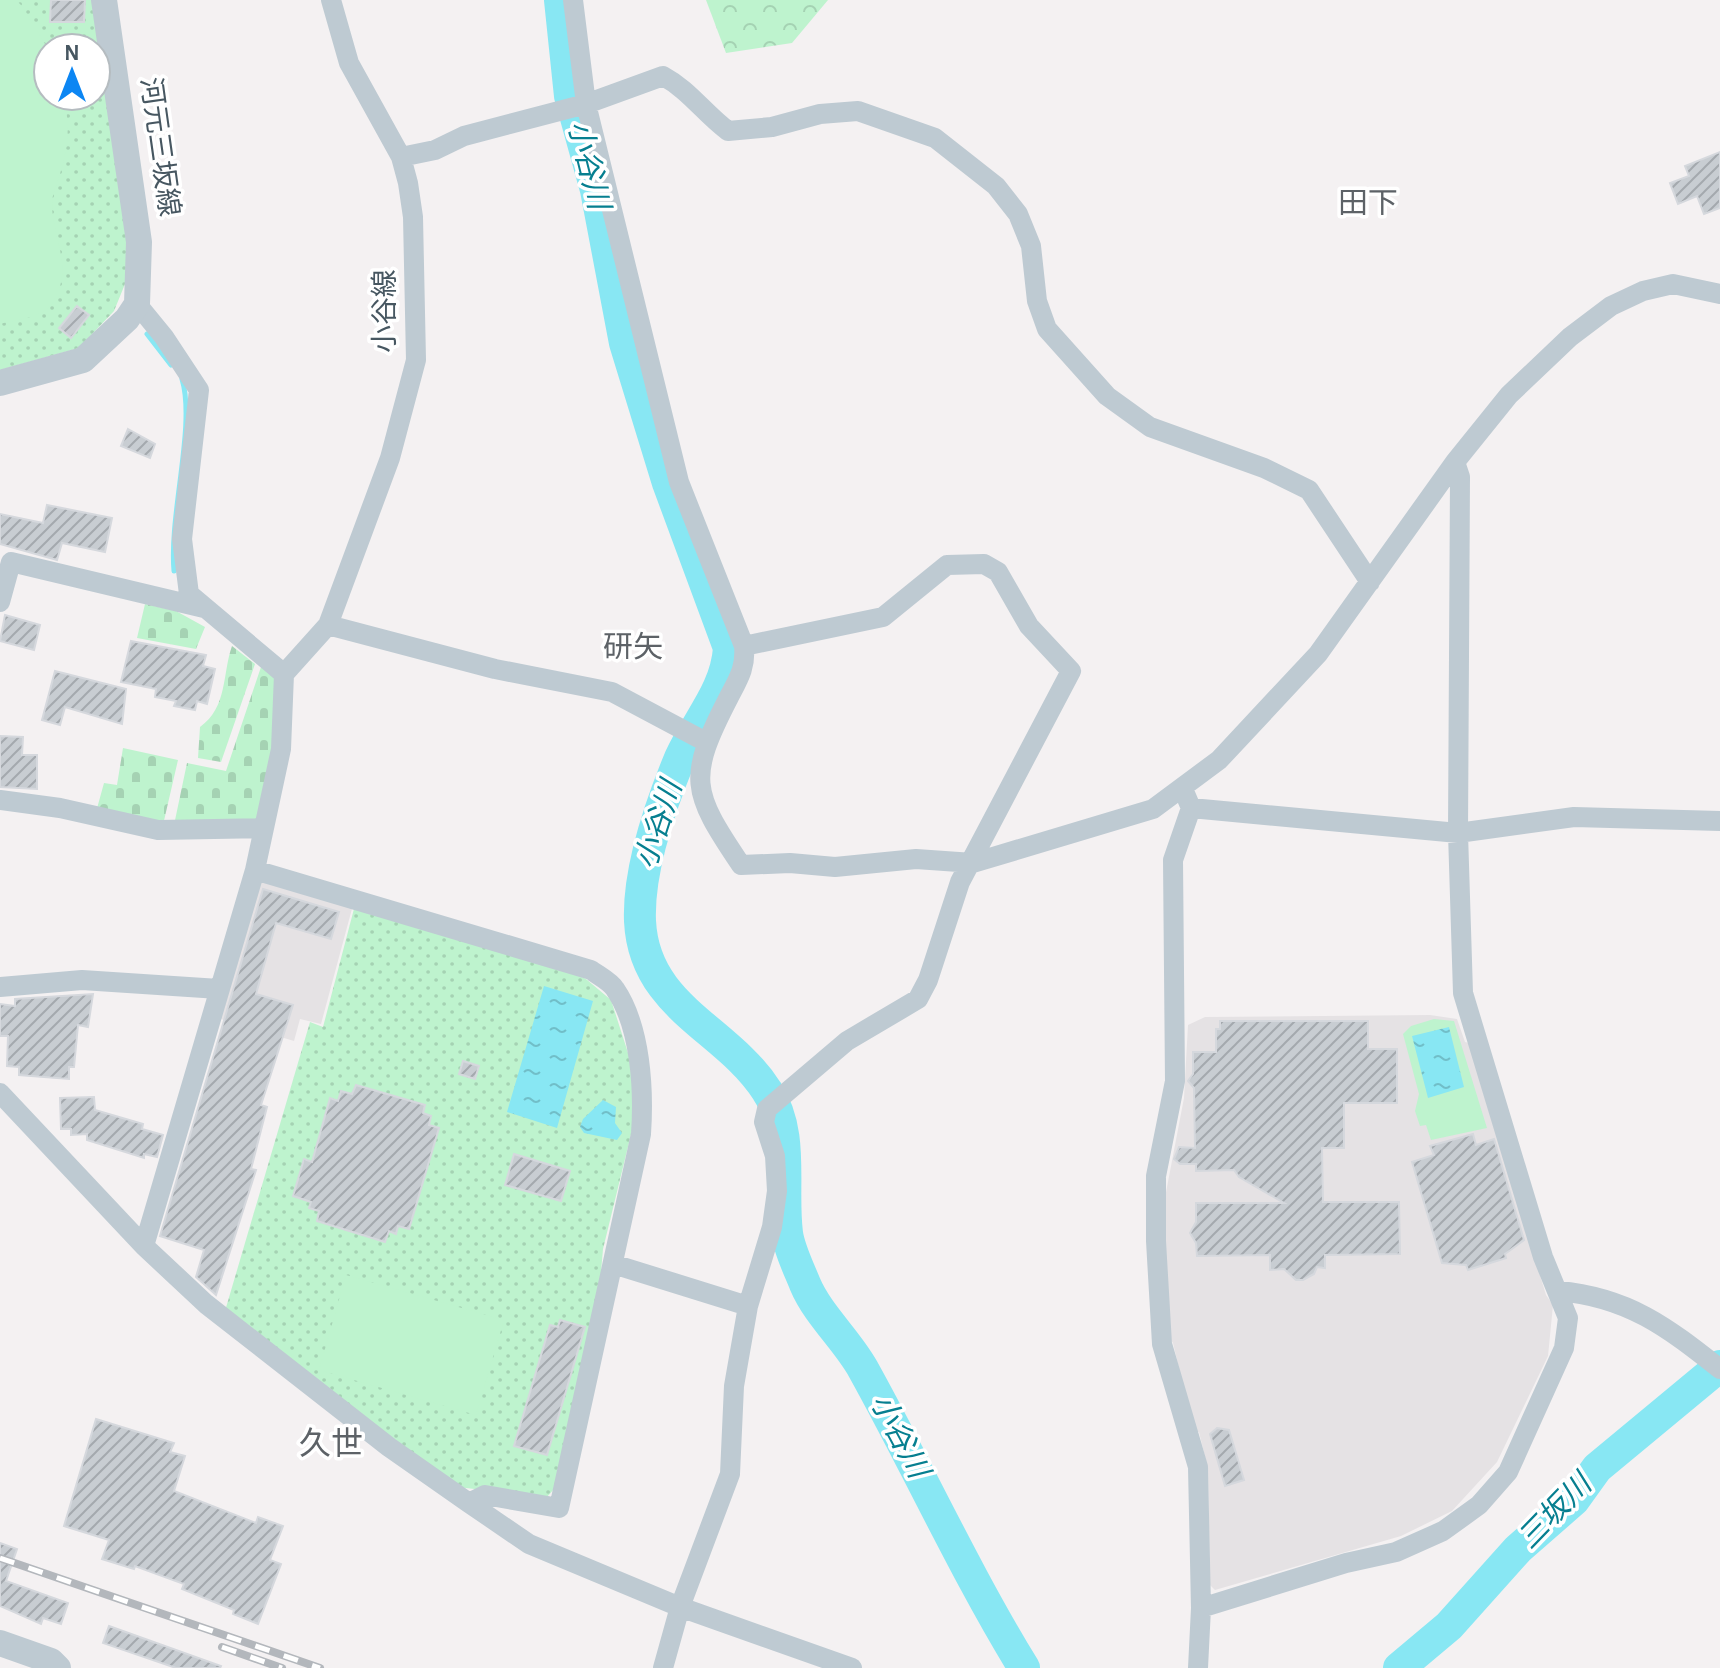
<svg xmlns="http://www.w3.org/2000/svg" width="1720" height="1668" viewBox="0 0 1720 1668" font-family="'Alegreya Sans','Noto Sans JP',sans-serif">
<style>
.education{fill:#e5e2e4}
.green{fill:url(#green-dots);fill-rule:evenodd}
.forest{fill:url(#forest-crowns)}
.cemetery{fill:url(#cemetery-stones)}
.pitch{fill:#bef3ce}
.water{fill:url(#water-ripples)}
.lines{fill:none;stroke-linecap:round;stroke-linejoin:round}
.stream{stroke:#88e7f3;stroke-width:5}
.river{stroke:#88e7f3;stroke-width:32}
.building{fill:url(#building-hatch);stroke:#d5d8dd;stroke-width:2}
.minor{stroke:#becad2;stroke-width:20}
.tertiary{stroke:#becad2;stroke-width:26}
.rail-casing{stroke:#b3b7bc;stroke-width:8}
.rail{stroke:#fff;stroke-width:5;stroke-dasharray:15;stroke-linecap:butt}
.labels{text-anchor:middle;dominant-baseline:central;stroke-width:7;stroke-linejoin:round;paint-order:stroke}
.street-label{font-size:28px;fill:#475761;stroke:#fff}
.water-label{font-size:30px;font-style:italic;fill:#067f90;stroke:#fff}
.neighbourhood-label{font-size:30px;fill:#5d6267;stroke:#fff}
.quarter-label{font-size:32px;fill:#5d6267;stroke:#fff}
</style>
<defs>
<pattern id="green-dots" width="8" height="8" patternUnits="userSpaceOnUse" patternTransform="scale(2)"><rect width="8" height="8" fill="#bef3ce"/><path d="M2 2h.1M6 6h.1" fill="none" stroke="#a5d2b3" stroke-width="1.8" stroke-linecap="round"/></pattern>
<pattern id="forest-crowns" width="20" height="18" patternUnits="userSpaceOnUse" patternTransform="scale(2)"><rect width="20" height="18" fill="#bef3ce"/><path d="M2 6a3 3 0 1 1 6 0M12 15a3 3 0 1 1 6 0" fill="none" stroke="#a5d2b3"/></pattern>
<pattern id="cemetery-stones" width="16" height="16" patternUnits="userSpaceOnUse" patternTransform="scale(2)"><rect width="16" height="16" fill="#bef3ce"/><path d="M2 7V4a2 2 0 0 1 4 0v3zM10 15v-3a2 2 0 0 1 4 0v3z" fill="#a5d2b3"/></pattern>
<pattern id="water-ripples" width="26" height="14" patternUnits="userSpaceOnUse" patternTransform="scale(2)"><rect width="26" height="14" fill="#88e7f3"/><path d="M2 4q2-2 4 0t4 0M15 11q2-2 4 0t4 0" fill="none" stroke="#71bec8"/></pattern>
<pattern id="building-hatch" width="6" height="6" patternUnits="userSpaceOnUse" patternTransform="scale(2)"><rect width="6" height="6" fill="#c8cdd2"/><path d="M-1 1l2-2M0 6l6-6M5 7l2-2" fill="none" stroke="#a4a9ae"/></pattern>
</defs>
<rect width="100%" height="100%" fill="#f4f1f2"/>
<path class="education" d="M263,879L353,905L321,1024L300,1019L294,1041L214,1017L255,884Z
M1430,1015L1457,1019L1465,1042L1469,1043L1546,1295L1553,1305L1548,1356L1497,1462L1452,1511L1401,1536L1215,1590L1210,1585L1208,1469L1199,1432H1194L1173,1343L1167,1334L1163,1208L1184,1098L1188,1025L1205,1017Z"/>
<path class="green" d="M0,0H92L128,245L125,284L114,311L79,348L0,370ZM48,48H96V96H48Z
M355,905L558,966L586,979L611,1000L630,1059L636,1114L603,1249L600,1284L554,1489L547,1497L457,1487L225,1311L310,1022L323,1027Z"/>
<path class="forest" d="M706,0H828L792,43L726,53Z"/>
<path class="cemetery" d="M145,604L176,611L205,627L196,649L137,638Z
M232,646L255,664L221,762L198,758L200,727C228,707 222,674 232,646Z
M262,664L278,681L274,757L257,821L174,825L187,763L226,771Z
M123,748L178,760L163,825L96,812L104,783L117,785Z"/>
<path class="pitch" d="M0,0H16L22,6L48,49V96H63C71,124 68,147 60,174C57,184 52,194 52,204C52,240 76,268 51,305C42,318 14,320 0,324Z
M1434,1019L1454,1021L1487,1128L1431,1140L1426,1125L1420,1126L1415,1111L1419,1094L1403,1034L1411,1026Z
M346,1275L504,1320L476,1415L319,1370Z"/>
<path class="water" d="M544,986L593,1001L557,1128L507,1112Z
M1449,1027L1464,1087L1428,1098L1412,1036Z
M603,1100L616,1107L615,1123L622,1133L617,1140L584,1133L580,1127L583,1119Z"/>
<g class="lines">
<path class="stream" d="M147,334L171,365
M174,571C169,514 196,425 182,379"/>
<path class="river" d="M560,0L570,96L596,190L625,343L668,483L729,648C726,691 697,720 680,758C661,804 638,871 640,921C644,1008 727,1028 767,1091C795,1133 781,1186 787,1233C789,1249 799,1269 805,1284C818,1315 847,1340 863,1369C918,1468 965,1572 1024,1668
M1399,1668L1449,1626L1518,1549L1574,1500L1597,1468L1720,1366"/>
</g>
<path class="building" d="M51,0H85L84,22H50Z
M1720,152V208L1704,214L1697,196L1678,204L1670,183L1689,176L1685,166Z
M77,306L89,315L71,338L59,328Z
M128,429L155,444L150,458L121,446Z
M47,505L112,518L105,552L62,543L57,560L0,544V514L43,523Z
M5,615L40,625L34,650L0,641Z
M131,641L206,655L203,666L215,669L207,704L197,701L195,710L174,706L176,701L155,697L156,689L121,682Z
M55,671L126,689L122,724L65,707L60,725L42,720Z
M0,736L23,737L22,755H37V789L0,787Z
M263,889L339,912L331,939L276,923L256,994L293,1005L261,1105L267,1107L251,1169L256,1170L216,1295L196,1277L204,1250L160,1236Z
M93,994L88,1027L78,1025L74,1067H69V1079L19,1075V1067L7,1066L8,1036H0V1004L15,1006V999Z
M1220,1021H1368V1049H1397V1103H1344V1148H1322L1323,1202H1399L1400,1254L1325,1255V1268L1317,1267L1314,1274L1303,1280H1296L1284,1269L1270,1270V1255L1197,1256L1196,1243L1190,1233L1196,1222V1203H1284L1239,1177L1234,1170L1196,1171V1164H1180L1174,1159L1179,1147L1195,1148L1194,1088L1188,1081L1193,1074V1052H1216V1029H1220Z
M463,1061L479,1066L475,1079L459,1074Z
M356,1085L425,1105L423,1113L431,1116L429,1125L439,1128L409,1229L398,1226L396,1234L389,1231L385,1242L317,1221L319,1211L309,1208L311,1202L293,1196L304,1159L312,1162L330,1098L338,1101L341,1091L352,1094Z
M94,1097L95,1110L143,1124L142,1129L163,1135L157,1157L144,1154V1158L87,1140V1134L71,1135V1129H61L60,1098Z
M1473,1134L1476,1145L1494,1139L1524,1240L1505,1254L1506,1258L1468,1270L1466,1265L1442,1263L1412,1162L1434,1155L1430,1146Z
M514,1154L570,1171L561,1201L505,1185Z
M560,1320L585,1327L547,1455L514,1446L550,1325L558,1327Z
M96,1419L174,1443L170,1452L185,1456L174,1491L256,1523L258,1517L283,1526L270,1560L281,1564L258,1624L233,1614L234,1610L182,1589L184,1584L135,1566L134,1569L102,1559L109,1540L64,1526Z
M1217,1428L1229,1430L1244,1480L1225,1486L1210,1434Z
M0,1543L17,1549L6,1581L68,1603L61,1624L43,1618L41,1624L0,1606Z
M109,1626L221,1666L220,1668H176L103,1643Z"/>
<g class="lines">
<path class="minor" d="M573,0L586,104L679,482L744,646C746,667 739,678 729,697C687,778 691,791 741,865L790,863L835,867L916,859L973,863L1153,809L1219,760L1318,654L1455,462L1509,395L1570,337L1611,306L1643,291L1673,284L1720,294
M401,157L435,150L464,136L586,104L663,76C689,90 704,113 728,131L772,127L820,114L858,111L935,138L996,186L1018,214L1031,246L1037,301L1047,329L1107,396L1150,427L1264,468L1309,490L1370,582
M137,304L164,337L199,390L182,539L189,594L284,674
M0,602L11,562L204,608
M328,625L495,669L612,692L706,742
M1183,789L1191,808L1173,860L1175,1081L1156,1176V1241L1162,1344L1198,1467L1201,1608L1198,1668
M0,800L60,808L158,830L264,828
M1191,808L1458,833L1574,817L1720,821
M255,870L591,970C599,976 610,981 615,989C641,1027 644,1090 641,1134L559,1508L485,1495L469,1503
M0,987L82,980L219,989
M0,1093L144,1246L206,1304L389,1447L469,1503L529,1544L680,1607L852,1668
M144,1246L255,870L281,749L284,674L328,625L390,458L416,360L413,217L408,183L401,157L349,63L331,0
M613,1264L748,1306
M1558,1291C1628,1297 1667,1327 1720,1369
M1201,1608L1346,1563L1396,1552L1443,1531L1479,1505L1508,1472L1564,1348L1568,1318L1543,1257L1463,993L1458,833L1460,477L1455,462
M663,1668L680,1607L730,1474L734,1386L748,1306L772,1227L777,1191L775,1156L764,1122L767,1109L847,1041L918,999L928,980L960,882L1071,671L1029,626L998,572L984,564L947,565L883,617L744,646"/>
<path class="tertiary" d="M0,383L83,360L127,319L137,304L139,242L104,0
M0,1643L51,1661L58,1668"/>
<defs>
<path id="rail" d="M0,1558L320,1668
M222,1647L282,1668"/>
</defs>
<use href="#rail" class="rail-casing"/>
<use href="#rail" class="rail"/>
</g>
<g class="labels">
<g class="street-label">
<text transform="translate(159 147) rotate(82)">河元三坂線</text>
<text transform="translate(386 311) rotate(-90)">小谷線</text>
</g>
<g class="water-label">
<text transform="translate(588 165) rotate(76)">小谷川</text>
<text transform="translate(659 825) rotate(-72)">小谷川</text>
<text transform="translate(899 1436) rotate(62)">小谷川</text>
<text transform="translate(1555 1512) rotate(-46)">三坂川</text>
</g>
<g class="neighbourhood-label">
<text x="1368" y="204">田下</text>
<text x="633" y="648">研矢</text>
</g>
<g class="quarter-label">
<text x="331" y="1444">久世</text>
</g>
</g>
<g transform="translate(72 72)"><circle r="38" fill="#ffffff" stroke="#b5bcc0" stroke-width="2"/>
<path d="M0-6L14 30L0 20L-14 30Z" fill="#0c86f3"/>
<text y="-12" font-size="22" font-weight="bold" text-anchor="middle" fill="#475761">N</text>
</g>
</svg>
